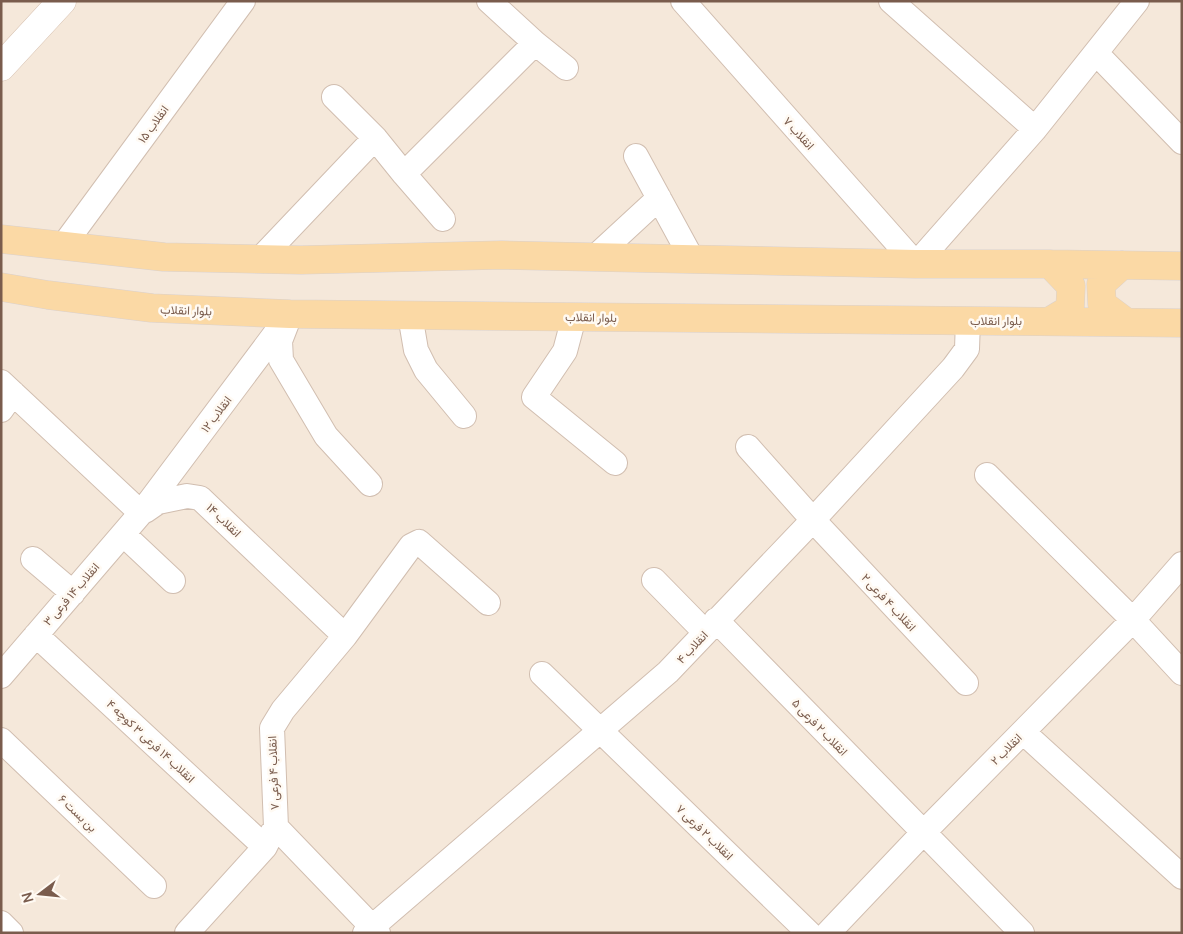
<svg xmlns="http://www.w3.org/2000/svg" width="1183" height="934" viewBox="0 0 1183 934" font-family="Manrope,Vazirmatn,sans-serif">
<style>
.residential{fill:#f5e8da}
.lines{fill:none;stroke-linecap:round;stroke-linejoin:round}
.street-casing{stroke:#d1beb0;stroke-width:26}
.secondary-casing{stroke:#d6c0b0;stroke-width:29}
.primary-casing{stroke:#dad1cd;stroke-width:29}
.street{stroke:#fff;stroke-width:24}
.secondary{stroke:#fff;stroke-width:28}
.primary{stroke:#fbd9a5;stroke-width:28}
.labels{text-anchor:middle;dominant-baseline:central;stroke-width:5;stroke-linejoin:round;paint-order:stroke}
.street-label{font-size:12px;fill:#7a5c4d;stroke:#fffaf3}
</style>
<rect width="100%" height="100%" fill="#fdf6ec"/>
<path class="residential" d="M1,1H1182V933H1Z"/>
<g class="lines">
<defs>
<path id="street" d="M489,1L535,43L566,68
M683,1L916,264L1035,129L1137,1
M891,1L1035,129
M1096,53L1182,142
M334,97L375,138L404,174L443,219
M636,156L692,259
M404,174L535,43
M63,246L243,1
M595,257L659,198
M260,259L375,138
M410,315L416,350L426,370L464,416
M574,317L565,351L534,397L615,463
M287,323L280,341L281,360L326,436L370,484
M1,382L141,513
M1,410L13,393
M748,447L813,520L966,683
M987,475L1133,620L1182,673
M145,511L158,502L187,496L200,498L345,636
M123,534L173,581
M33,559L73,593
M654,580L705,632
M716,620L1022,933
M36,635L265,847
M542,674L809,933
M1,676L141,513L290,314
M1023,732L1182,877
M1,740L154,886
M1,923L11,933
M187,933L265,847L272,833
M365,933L668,672L813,520L953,368L967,349L968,320
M378,933L276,827L272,728L283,710L345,636L411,546L419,542L488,603
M828,933L923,833L1133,620L1182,564"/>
<path id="secondary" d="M1,67L62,1"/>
<path id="primary" d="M1,239L164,257L301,260L502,255L916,264H1050L1182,266
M1050,264L1071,286L1070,309L1050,321
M1122,265L1101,284L1102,304L1126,322
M1,287L48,295L152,308L290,314L1182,323"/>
</defs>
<use href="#street" class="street-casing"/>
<use href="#secondary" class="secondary-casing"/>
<use href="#primary" class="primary-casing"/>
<use href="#street" class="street"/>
<use href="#secondary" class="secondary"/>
<use href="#primary" class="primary"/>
</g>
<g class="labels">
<g class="street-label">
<text transform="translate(153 124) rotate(-54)">انقلاب ۱۵</text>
<text transform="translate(799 133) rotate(48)">انقلاب ۷</text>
<text transform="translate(186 310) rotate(2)">بلوار انقلاب</text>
<text transform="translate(591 317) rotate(1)">بلوار انقلاب</text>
<text x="996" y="320">بلوار انقلاب</text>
<text transform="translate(216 414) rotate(-53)">انقلاب ۱۲</text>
<text transform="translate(224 520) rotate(44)">انقلاب ۱۴</text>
<text transform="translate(71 594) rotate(-49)">انقلاب ۱۴ فرعی ۳</text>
<text transform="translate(889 602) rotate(47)">انقلاب ۴ فرعی ۲</text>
<text transform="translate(692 647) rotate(-47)">انقلاب ۴</text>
<text transform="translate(820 727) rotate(46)">انقلاب ۲ فرعی ۵</text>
<text transform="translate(151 741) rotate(43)">انقلاب ۱۴ فرعی ۳ کوچه ۴</text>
<text transform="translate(1006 749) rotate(-45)">انقلاب ۲</text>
<text transform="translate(273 773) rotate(-92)">انقلاب ۴ فرعی ۷</text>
<text transform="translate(78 813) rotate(44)">بن بست ۶</text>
<text transform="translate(705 832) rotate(44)">انقلاب ۲ فرعی ۷</text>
</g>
</g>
<rect width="1183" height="934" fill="none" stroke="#7a5c4d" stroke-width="5"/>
<g transform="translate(40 894) rotate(254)" stroke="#fffaf3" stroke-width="4" paint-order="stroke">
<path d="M0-4L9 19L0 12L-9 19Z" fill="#7a5c4d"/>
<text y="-8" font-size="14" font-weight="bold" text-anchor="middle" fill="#7a5c4d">N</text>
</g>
</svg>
